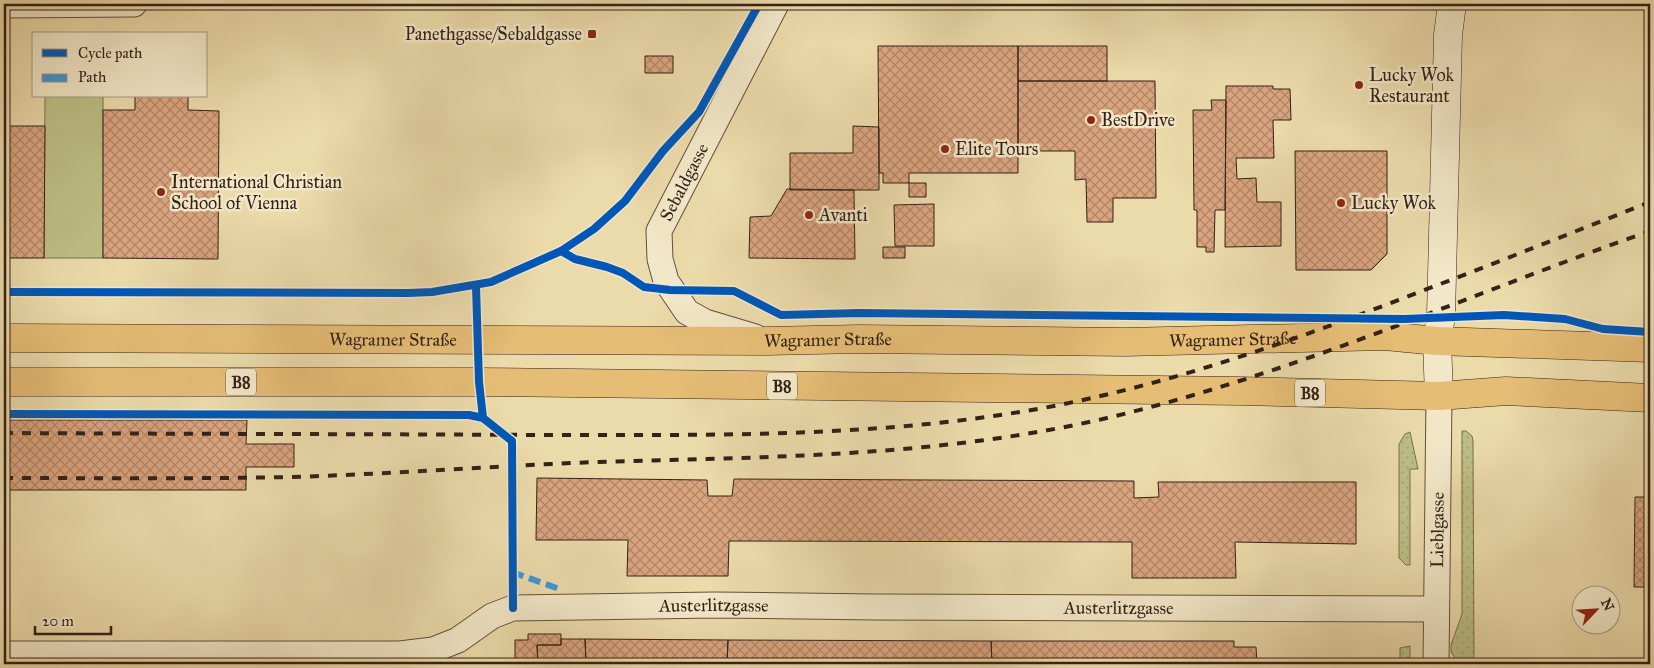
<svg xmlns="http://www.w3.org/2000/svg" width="1654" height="668" viewBox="0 0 1654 668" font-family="'IM FELL Great Primer',serif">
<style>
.grass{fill:url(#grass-dots);stroke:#78704e}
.pitch{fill:#bcbe85;stroke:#78704e}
.building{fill:url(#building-cross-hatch);stroke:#342117}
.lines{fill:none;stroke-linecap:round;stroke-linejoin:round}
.street-casing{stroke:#624f3c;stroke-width:27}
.secondary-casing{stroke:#342117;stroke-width:29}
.primary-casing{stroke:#342117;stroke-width:29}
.street{stroke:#f2e7c8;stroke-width:25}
.secondary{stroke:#f2e7c8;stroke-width:28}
.primary{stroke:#e6bd75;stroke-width:28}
.rail{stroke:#342117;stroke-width:4;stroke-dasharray:9 9;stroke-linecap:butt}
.quiet{stroke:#3d95d4;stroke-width:6;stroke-dasharray:12 6;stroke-linecap:butt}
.cycleway-casing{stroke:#f2e7c8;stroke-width:11}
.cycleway{stroke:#0057b8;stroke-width:8}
.poi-dot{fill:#8f2418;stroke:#f2e7c8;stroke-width:2}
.labels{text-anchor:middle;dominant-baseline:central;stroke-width:5;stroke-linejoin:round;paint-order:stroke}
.shield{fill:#f2e7c8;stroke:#6d5c4c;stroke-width:1}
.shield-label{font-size:16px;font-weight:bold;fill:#342117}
.poi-label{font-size:18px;fill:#342117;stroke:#f2e7c8;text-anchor:start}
.street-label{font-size:18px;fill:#342117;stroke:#f2e7c8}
</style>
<defs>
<pattern id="grass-dots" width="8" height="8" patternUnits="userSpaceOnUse" patternTransform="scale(1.25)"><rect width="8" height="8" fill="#bcbe85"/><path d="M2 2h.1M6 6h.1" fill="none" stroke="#a2a372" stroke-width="1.8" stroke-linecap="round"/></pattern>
<pattern id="building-cross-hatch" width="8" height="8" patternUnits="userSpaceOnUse" patternTransform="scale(1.25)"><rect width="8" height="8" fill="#daa47f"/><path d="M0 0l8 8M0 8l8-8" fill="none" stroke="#b28567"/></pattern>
</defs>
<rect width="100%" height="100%" fill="#ebdaaa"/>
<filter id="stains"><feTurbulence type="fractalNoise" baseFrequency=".004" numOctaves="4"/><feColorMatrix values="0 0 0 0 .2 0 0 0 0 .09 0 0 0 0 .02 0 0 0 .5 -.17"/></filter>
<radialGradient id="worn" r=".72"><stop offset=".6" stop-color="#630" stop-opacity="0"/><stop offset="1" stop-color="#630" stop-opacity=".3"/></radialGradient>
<path class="grass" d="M1462,431H1466L1472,436L1473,441L1474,662H1461L1455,658L1451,652V645L1462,614Z
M1410,432L1418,469H1410V565H1406L1399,558V444L1405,434Z
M1410,646V664H1400V648Z"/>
<path class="pitch" d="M45,96H103V258H44Z"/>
<path class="building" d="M878,46H1018V173H909V183H883V173H879Z
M1018,46H1107V81H1018Z
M645,56H673V73H645Z
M1018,81H1155L1156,198H1113V222H1087L1086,179L1075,180V151H1018Z
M1226,86H1273V89H1290L1291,120H1273L1274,158H1236L1237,179L1256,178L1257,202H1281V246L1225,247Z
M135,96H188V110L219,111L218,259L103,258V110H135Z
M1211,100H1226L1225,210H1215L1214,252H1206V247H1197V210H1194L1193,110H1212Z
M4,126H45L44,258H4Z
M853,126L879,127V190H790V153H853Z
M1295,151H1387V254L1371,270H1296Z
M909,183H926V197H909Z
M787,189L854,190L855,259L749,258L750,217L771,216Z
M934,204V246H895L894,205Z
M883,247H905V258H883Z
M4,420H247L246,444H294V467H246V490H4Z
M537,478L707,480L708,496H732L734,479L1134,481V498L1159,497L1158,482H1356V544L1235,542L1236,578H1132V542L729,541L728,576H627L628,540H536Z
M1635,497H1650V664H1646L1645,587H1634Z
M528,634H561V645H537L538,664H515V640H528Z
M561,639H585L586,664H538L537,645H561Z
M585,639L728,640L727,664H586Z
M728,640L991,641L992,664H727Z
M991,641H1234V647H1256L1257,664H992Z"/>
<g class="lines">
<defs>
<g id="street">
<path d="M4,5L134,4"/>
<path id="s1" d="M755,337L705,322L687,312L666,281L660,259L659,231L776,4"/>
<path id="s2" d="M4,654H400L433,650L458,640L492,616L513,608L715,605L876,607L1435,609"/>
<path id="s3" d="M1436,664L1439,396"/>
</g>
<path id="secondary" d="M1439,396L1437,341L1441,316L1448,35L1452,4"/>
<g id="primary">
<path id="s4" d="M4,338L767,341L860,339L1125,342L1385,336L1437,341L1650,348"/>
<path d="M4,382H479L1240,391L1439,396L1506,391L1650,398"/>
</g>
</defs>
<use href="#street" class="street-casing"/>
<use href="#secondary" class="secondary-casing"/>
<use href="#primary" class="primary-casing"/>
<use href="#street" class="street"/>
<use href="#secondary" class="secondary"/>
<use href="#primary" class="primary"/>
<path class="rail" d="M4,433C184,434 365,434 545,435C717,435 889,438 1059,405C1184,380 1303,337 1422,291C1498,262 1574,232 1650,202
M4,478C100,478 195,479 291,477C392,474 494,466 595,462C767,457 939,457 1107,418C1294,374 1470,294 1650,231"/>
<path class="quiet" d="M512,572L562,590"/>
<defs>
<path id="cycleway" d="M561,251L575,259L607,267L623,273L644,287L670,290L734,291L781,315L859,313L1404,319L1504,315L1565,319L1603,329L1650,332
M476,286L479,382L483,418
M4,292L408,293L432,292L491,282L561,251L594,229L625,201L663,151L699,112L759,4
M4,414L469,415L483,418L512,441L513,608"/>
</defs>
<use href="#cycleway" class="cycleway-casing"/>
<use href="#cycleway" class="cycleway"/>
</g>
<g class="poi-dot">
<rect x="587" y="29" width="10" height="10" rx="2.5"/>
<circle cx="1359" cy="85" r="5"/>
<circle cx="1091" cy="120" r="5"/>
<circle cx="945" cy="149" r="5"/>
<circle cx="161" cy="192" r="5"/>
<circle cx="1341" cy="203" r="5"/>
<circle cx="809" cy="215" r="5"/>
</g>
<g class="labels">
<g class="shield">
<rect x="226" y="368.5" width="30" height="27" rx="4"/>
<rect x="767" y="372.5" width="30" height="27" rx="4"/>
<rect x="1295" y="379.5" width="30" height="27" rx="4"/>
</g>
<g class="shield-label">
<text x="241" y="382">B8</text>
<text x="782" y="386">B8</text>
<text x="1310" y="393">B8</text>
</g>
<g class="poi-label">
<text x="582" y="34" text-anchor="end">Panethgasse/Sebaldgasse</text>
<text x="1369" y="75">Lucky Wok<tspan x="1369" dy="21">Restaurant</tspan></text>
<text x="1101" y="120">BestDrive</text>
<text x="955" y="149">Elite Tours</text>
<text x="171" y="182">International Christian<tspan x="171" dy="21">School of Vienna</tspan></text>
<text x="1351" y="203">Lucky Wok</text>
<text x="819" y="215">Avanti</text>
</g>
<g class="street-label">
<text stroke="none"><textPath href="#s1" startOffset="216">Sebaldgasse</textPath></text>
<text stroke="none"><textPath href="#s4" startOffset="389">Wagramer Straße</textPath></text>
<text stroke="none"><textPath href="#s4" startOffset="824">Wagramer Straße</textPath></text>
<text stroke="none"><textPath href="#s4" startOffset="1229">Wagramer Straße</textPath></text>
<text stroke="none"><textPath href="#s3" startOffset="134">Lieblgasse</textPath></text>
<text stroke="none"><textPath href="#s2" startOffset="721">Austerlitzgasse</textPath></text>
<text stroke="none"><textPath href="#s2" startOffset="1126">Austerlitzgasse</textPath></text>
</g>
</g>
<rect width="1654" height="668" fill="none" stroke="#ebdaaa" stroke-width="20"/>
<rect x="5" y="5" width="1644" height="658" fill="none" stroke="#342117" stroke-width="2.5"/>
<rect x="10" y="10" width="1634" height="648" fill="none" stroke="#342117"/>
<rect x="32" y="32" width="175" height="65" fill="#f2e7c8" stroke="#a69881"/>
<rect x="42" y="49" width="25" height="8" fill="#0057b8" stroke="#a69881"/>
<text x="78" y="58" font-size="15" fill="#342117">Cycle path</text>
<rect x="42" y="74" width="25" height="8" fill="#3d95d4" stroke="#a69881"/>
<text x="78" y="82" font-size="15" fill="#342117">Path</text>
<g transform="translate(1596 610) rotate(65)"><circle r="24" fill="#f2e7c8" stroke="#a69881"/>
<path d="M0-4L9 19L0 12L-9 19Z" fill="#8f2418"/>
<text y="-8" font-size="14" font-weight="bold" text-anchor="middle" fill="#342117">N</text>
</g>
<path d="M35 626v8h76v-8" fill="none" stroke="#342117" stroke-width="2.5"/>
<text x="42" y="626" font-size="15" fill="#342117" stroke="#f2e7c8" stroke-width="4" paint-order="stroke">20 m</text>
<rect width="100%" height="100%" filter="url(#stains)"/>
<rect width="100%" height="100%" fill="url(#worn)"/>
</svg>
